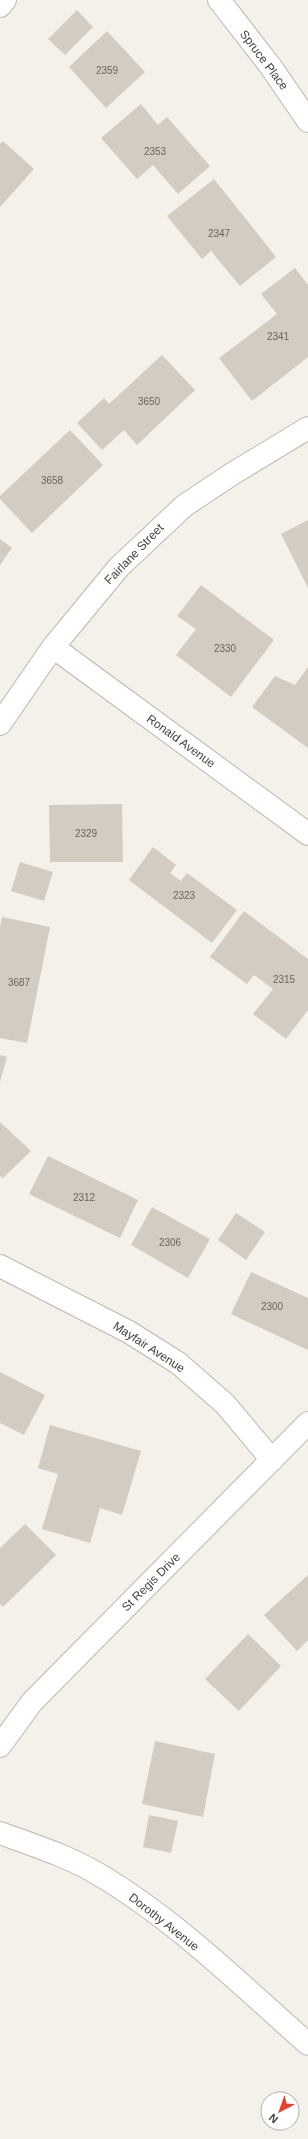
<svg xmlns="http://www.w3.org/2000/svg" width="308" height="2139" viewBox="0 0 308 2139" font-family="Arial,sans-serif">
<style>
.building{fill:#d4ccc0}
.lines{fill:none;stroke-linecap:round;stroke-linejoin:round}
.street-casing{stroke:#beb7ad;stroke-width:24}
.street{stroke:#fff;stroke-width:22}
.labels{text-anchor:middle;dominant-baseline:central;stroke-width:3.5;stroke-linejoin:round;paint-order:stroke}
.number-label{font-size:10px;fill:#6a645b}
.street-label{font-size:12px;fill:#474139;stroke:#fff}
</style>
<rect width="100%" height="100%" fill="#f4f0ea"/>
<path class="building" d="M77,10L93,27L65,55L48,39Z
M107,31L145,72L106,108L69,67Z
M141,104L158,125L167,117L210,166L178,194L153,165L137,179L101,138Z
M3,141L34,169L0,207V144Z
M214,179L276,257L240,286L211,251L202,259L167,216Z
M295,268L308,285V357L252,401L219,358L277,314L261,294Z
M162,355L195,390L137,445L124,430L102,450L77,423L104,398L109,404Z
M70,430L103,465L32,533L0,499V496Z
M308,520V588L281,534Z
M0,539L12,548L0,565Z
M201,585L274,640L231,697L176,655L196,629L177,616Z
M308,667V748L252,707L275,676L295,685Z
M122,804L123,862H50L49,805Z
M153,847L176,865L170,873L181,881L187,873L237,910L212,943L129,880Z
M20,862L53,872L44,901L11,891Z
M244,911L308,959V1010L286,1039L253,1014L273,989L254,975L247,984L210,957Z
M2,917L50,927L27,1043L0,1038V927Z
M0,1055L7,1057L0,1082Z
M0,1122L31,1151L3,1178L0,1176Z
M48,1156L138,1200L120,1238L29,1194Z
M152,1207L210,1239L188,1278L131,1245Z
M236,1213L265,1232L246,1260L218,1240Z
M251,1272L308,1298V1350L231,1314Z
M0,1372L45,1395L24,1435L0,1423Z
M50,1425L141,1451L122,1515L100,1508L90,1543L42,1529L58,1474L38,1468Z
M25,1524L56,1555L3,1607L0,1604V1548Z
M308,1575V1640L297,1651L264,1615Z
M248,1634L281,1666L239,1711L205,1679Z
M155,1741L215,1754L203,1817L142,1804Z
M149,1815L178,1821L171,1853L143,1847Z"/>
<g class="lines">
<defs>
<path id="street" d="M219,0L271,67L308,121
M0,6L5,0
M53,647L308,834
M0,724L53,647L119,567L184,506L232,474L308,428
M0,1266L129,1332L178,1363L225,1404L272,1460
M0,1746L32,1702L308,1423
M0,1833C33,1845 68,1856 98,1874C176,1920 241,1985 308,2044"/>
</defs>
<use href="#street" class="street-casing"/>
<use href="#street" class="street"/>
</g>
<g class="labels">
<g class="number-label">
<text x="107" y="70">2359</text>
<text x="155" y="151">2353</text>
<text x="219" y="233">2347</text>
<text x="278" y="336">2341</text>
<text x="149" y="401">3650</text>
<text x="52" y="480">3658</text>
<text x="225" y="648">2330</text>
<text x="86" y="833">2329</text>
<text x="184" y="895">2323</text>
<text x="284" y="979">2315</text>
<text x="19" y="982">3687</text>
<text x="84" y="1197">2312</text>
<text x="170" y="1242">2306</text>
<text x="272" y="1306">2300</text>
</g>
<g class="street-label">
<text transform="translate(264 60) rotate(53)">Spruce Place</text>
<text transform="translate(134 554) rotate(-46)">Fairlane Street</text>
<text transform="translate(181 741) rotate(36)">Ronald Avenue</text>
<text transform="translate(149 1347) rotate(33)">Mayfair Avenue</text>
<text transform="translate(151 1582) rotate(-45)">St Regis Drive</text>
<text transform="translate(164 1922) rotate(38)">Dorothy Avenue</text>
</g>
</g>
<g transform="translate(280 2111) rotate(221)"><circle r="19" fill="#ffffff" stroke="#b5b3b0"/>
<path d="M0-3L7 15L0 10L-7 15Z" fill="#e7412e"/>
<text y="-6" font-size="11" font-weight="bold" text-anchor="middle" fill="#474139">N</text>
</g>
</svg>
